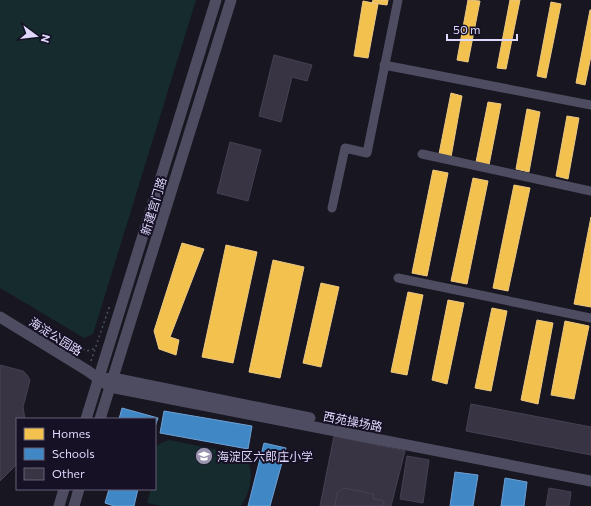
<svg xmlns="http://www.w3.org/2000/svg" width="591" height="506" viewBox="0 0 591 506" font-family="Commissioner,'Noto Sans SC',sans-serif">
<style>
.green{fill:#152b2d}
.homes{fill:#f2c14e;stroke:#ecc882}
.schools{fill:#3f88c5;stroke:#6fa0d6}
.building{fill:#383443;stroke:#464153}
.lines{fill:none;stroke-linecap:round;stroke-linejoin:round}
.path{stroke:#495360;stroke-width:1.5;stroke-dasharray:2 3;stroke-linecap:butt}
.minor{stroke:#4e4c60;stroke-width:9}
.tertiary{stroke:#4e4c60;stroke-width:11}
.labels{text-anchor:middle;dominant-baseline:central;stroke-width:4;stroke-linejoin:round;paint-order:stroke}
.street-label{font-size:12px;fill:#dfd8fc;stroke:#161125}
.poi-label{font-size:12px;fill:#dfd8fc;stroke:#161125;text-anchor:start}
</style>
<rect width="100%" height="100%" fill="#181620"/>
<path class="green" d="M0,0H196L93,334L84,338L0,288Z
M169,440L238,454C241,456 244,457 246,460C256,472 249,495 241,506H161L147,503L151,489H155V448L159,444Z"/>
<path class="homes" d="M373,0H388L387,5L372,3Z
M468,0L480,1L468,62L457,60Z
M510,0H520L506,69L497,68Z
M363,1L378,4L368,58L354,56Z
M551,2L561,4L546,78L537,76Z
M590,10H591V56L585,85L576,83Z
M451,93L462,96L451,157L439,154Z
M488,102L501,104L489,165L476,162Z
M527,109L540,112L529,172L516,169Z
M567,116L579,118L568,179L556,176Z
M433,170L448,173L427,276L412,273Z
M473,178L488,181L467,284L451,281Z
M514,185L530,188L508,291L493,288Z
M591,217V307L574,304Z
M182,243L204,249L170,337L179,340L176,355L159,349L154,331Z
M226,245L257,252L233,363L202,357Z
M273,260L304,267L280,378L249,372Z
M321,283L339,287L321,367L303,363Z
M408,292L423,295L407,375L391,372Z
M448,300L464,303L447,384L432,380Z
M492,308L507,311L491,391L475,388Z
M537,320L553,323L538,404L521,400Z
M565,321L589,326L574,399L551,395Z"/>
<path class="schools" d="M122,408L158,418L155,427V419H119Z
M164,411L252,426L248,449L160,433Z
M264,443L286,448L270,506H248Z
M455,472L478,475L473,506H450Z
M505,478L527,482L524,506H501Z
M109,489H138L134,506H114L105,503Z"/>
<path class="building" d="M274,55L312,65L307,81L292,77L281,122L259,116Z
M230,142L261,150L248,201L217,193Z
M0,365L23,371L27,375L30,380L23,407L25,419H17V464L0,481Z
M471,404L591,427V455L466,431Z
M334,436L405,451L391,506H320Z
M407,456L429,460L423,503L400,499Z
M344,488L374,494L373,499L384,501L383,506H335L337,493Z
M549,488L571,492L569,506H546Z"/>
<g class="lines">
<path class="path" d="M29,322L87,351L96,348
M91,361L110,305"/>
<path class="minor" d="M384,65L591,105
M422,154L591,191
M332,208L345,148L367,153L398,0
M398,278L591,318"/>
<path class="tertiary" d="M0,317L88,371L110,387L591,481
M98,379L113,378L310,418
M86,419L216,0
M100,419L231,0
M59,506L64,489
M74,506L79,489"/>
</g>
<defs>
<symbol id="school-disc" viewBox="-11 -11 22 22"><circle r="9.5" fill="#9994af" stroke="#161125"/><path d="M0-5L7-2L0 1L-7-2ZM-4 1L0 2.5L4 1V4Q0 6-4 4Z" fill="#fff"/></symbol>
</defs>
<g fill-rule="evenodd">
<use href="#school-disc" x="194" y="446" width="20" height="20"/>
</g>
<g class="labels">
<g class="street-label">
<text transform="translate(153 206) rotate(-73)">新建宫门路</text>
<text transform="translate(56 336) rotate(32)">海淀公园路</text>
<text transform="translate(353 421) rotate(11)">西苑操场路</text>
</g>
<g class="poi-label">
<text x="217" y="456">海淀区六郎庄小学</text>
</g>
</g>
<rect x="16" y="418" width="140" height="72" fill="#161125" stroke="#66617b"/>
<rect x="24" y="428" width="20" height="12" fill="#f2c14e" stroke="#66617b"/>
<text x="52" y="438" font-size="12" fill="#dfd8fc">Homes</text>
<rect x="24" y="448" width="20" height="12" fill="#3f88c5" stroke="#66617b"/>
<text x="52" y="458" font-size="12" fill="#dfd8fc">Schools</text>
<rect x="24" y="468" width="20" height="12" fill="#383443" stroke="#66617b"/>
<text x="52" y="478" font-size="12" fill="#dfd8fc">Other</text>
<g transform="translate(36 36) rotate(105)" stroke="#161125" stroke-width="3" paint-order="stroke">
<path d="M0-3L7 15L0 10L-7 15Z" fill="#dfd8fc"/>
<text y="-6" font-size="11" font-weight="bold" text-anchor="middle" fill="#dfd8fc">N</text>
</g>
<path d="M447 34v6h70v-6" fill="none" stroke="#dfd8fc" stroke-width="2"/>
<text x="453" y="34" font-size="12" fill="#dfd8fc" stroke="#161125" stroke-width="3" paint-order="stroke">50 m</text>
</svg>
